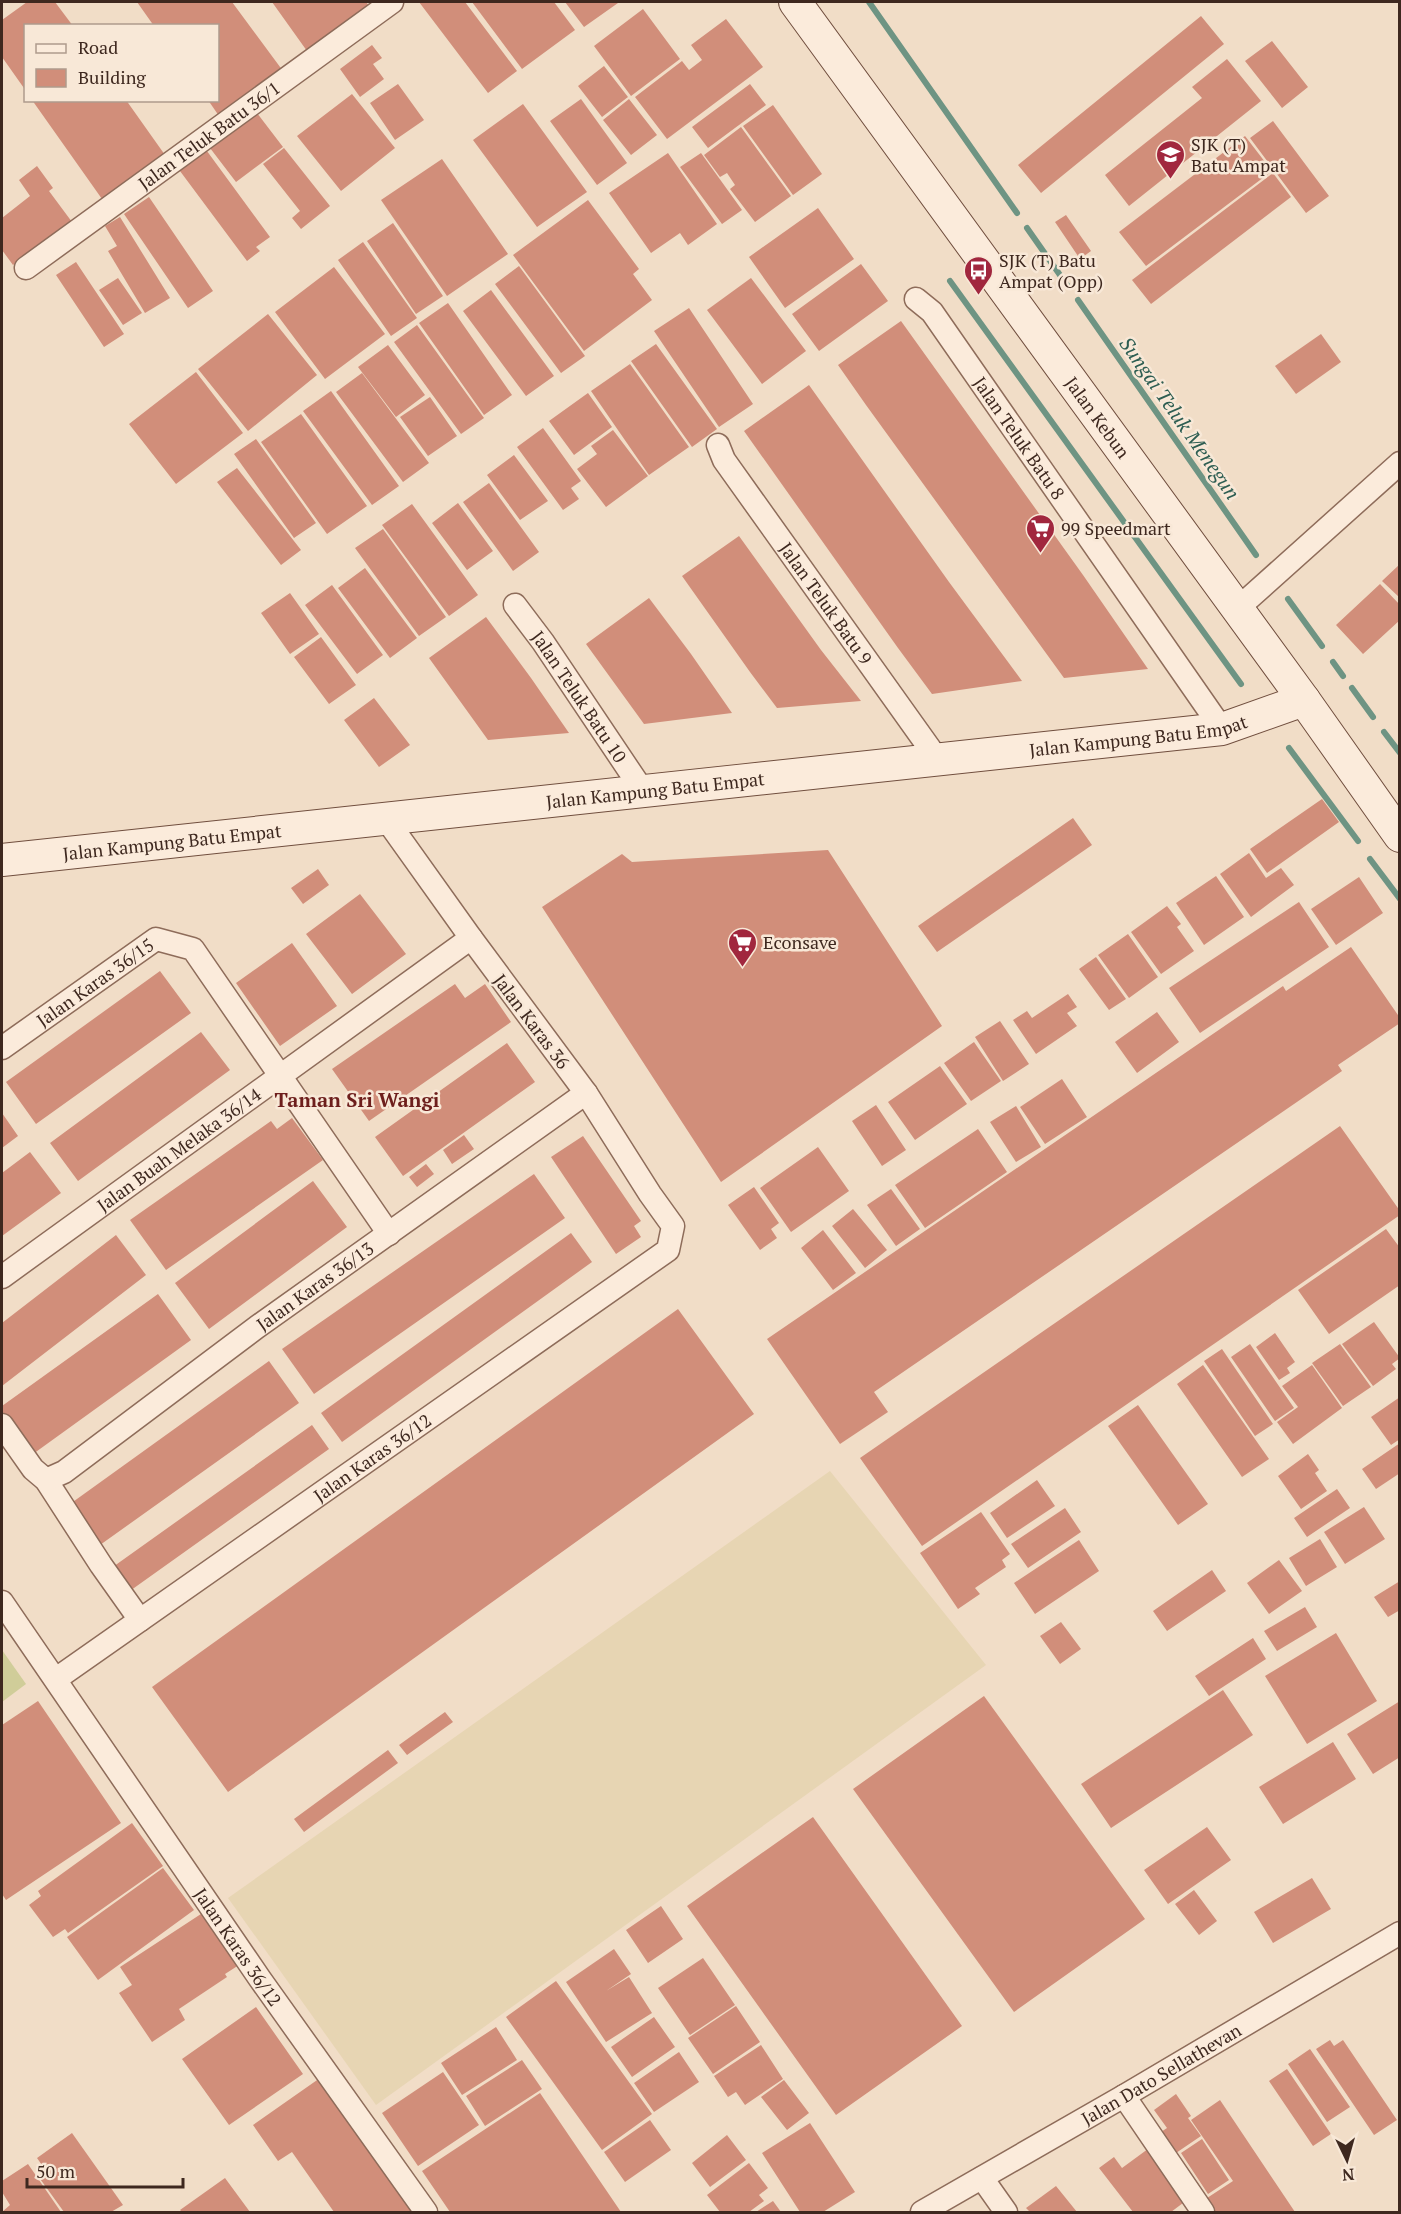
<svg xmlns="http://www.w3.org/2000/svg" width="1401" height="2214" viewBox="0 0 1401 2214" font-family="'PT Serif',serif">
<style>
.farmland{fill:#e7d5b3}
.green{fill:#d0cd99}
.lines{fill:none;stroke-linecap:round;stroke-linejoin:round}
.stream{stroke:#6e9483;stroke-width:6}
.building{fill:#d18e7a}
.minor-casing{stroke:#8e6c5a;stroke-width:25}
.secondary-casing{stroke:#704e3e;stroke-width:34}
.minor{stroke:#fbebdb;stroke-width:22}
.secondary{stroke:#fbebdb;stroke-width:32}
.labels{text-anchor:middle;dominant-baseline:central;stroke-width:5;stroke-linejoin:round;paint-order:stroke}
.street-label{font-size:18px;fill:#3e281f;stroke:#f8e8d7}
.poi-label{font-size:18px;fill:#3e281f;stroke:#f8e8d7;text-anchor:start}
.water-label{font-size:20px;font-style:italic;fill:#2e5e52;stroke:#f8e8d7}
.neighbourhood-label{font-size:20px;font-weight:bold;fill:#6d1e1c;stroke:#f8e8d7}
</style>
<rect width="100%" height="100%" fill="#f1ddc7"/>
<path class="farmland" d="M830,1471L986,1665L376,2105L228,1898Z"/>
<path class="green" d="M2,1650L26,1684L2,1702Z"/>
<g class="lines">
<path class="stream" d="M869,2L1017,213
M1027,228L1067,285
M950,281L1241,684
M1078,300L1256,555
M1288,599L1322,646
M1333,662L1343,676
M1352,688L1373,717
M1384,732L1400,753
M1289,748L1358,841
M1370,859L1400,899"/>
</g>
<path class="building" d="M27,2H55L73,26H26V91L2,57V20Z
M137,2H232L283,71L219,116L208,100H218V26H154Z
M272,2H366L370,7L307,51Z
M419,2H465L517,71L488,93Z
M472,2H554L575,30L522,69Z
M565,2H617L618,3L584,27Z
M643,9L680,59L631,96L594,46Z
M1201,16L1224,44L1041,193L1018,165Z
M726,19L763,67L667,139L635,97L682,61L689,70L702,60L691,45Z
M1272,41L1308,87L1282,108L1245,61Z
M372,45L382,58L373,64L384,79L360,97L340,69Z
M1227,59L1261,101L1129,206L1105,175L1202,98L1192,87Z
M604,66L628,97L602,117L578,86Z
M398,84L424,120L395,140L370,103Z
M750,84L766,105L708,148L692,127Z
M352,94L395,148L341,191L297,136Z
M581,99L627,163L597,185L550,121Z
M629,99L657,135L631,155L603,120Z
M32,100H126L165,155L102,199Z
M523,104L587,192L537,227L473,140Z
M773,105L822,174L793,195L743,126Z
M257,113L283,147L236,182L210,148Z
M1273,121L1329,196L1306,213L1250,138Z
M741,127L791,196L755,222L730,189L735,185L727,173L720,177L704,155Z
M1245,136L1272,171L1146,266L1119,232Z
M204,147L270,237L256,247L260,251L247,261L177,167Z
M284,148L330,206L301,229L292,218L300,211L263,164Z
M668,153L717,224L688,245L680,233L651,253L609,193Z
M701,153L742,210L722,224L680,167Z
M442,159L508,254L447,296L381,200Z
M37,166L53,188L49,191L72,222L13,265L2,250V218L30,196L19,180Z
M1273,173L1291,197L1151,304L1132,280Z
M149,197L213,291L188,308L124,214Z
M588,200L639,269L633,274L652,300L584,351L513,255Z
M818,208L854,259L785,308L749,257Z
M1066,215L1091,251L1080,259L1055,222Z
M120,217L170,298L145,313L108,251L117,246L105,226Z
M393,223L443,296L416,314L367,241Z
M363,242L417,318L391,336L338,260Z
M76,262L124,334L104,347L56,275Z
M861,264L888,301L819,351L792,314Z
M519,266L585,356L561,373L495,284Z
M334,267L385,334L325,379L275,312Z
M118,278L142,313L123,325L99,290Z
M751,278L806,351L762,384L707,310Z
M491,290L554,376L526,396L463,311Z
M448,303L512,395L484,415L419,323Z
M689,308L753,404L719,427L654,331Z
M268,314L317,375L248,431L198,369Z
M901,321L1083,575L1148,669L1064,678L866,405L838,365Z
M417,325L484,418L461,434L394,342Z
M1321,334L1341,362L1296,394L1275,366Z
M656,344L717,429L692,447L631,361Z
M388,345L425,395L396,417L358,367Z
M630,364L689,447L649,475L591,391Z
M196,372L243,433L176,484L129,424Z
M362,373L429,463L403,482L336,392Z
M809,385L949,582L1022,681L932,694L898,648L744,431Z
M331,391L399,486L372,505L303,411Z
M588,393L612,427L574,455L549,421Z
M430,397L457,436L428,456L400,417Z
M301,414L367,506L327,534L261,442Z
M543,428L581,481L571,488L579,499L563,510L517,447Z
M613,430L648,476L606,507L577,469L597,454L591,446Z
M256,439L316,523L294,538L234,454Z
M514,455L548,501L520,520L487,475Z
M237,468L301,550L281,565L217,482Z
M489,483L539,552L513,571L463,502Z
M458,503L493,551L467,570L432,523Z
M412,504L478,595L449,616L382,525Z
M383,529L446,617L419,636L355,548Z
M739,536L821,650L861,701L777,708L750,672L682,576Z
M1400,564V598L1382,581Z
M365,568L417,638L390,658L338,588Z
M1380,584L1400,605V620L1363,654L1336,625Z
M332,585L383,655L357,674L305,605Z
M290,593L319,634L290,654L261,613Z
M649,598L691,654L732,713L644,724L586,644Z
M486,617L531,678L569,733L488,740L429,658Z
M321,637L356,685L329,704L294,657Z
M374,698L410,745L379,767L344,720Z
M1322,799L1339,822L1267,873L1250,849Z
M1073,818L1092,845L937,952L918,926Z
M828,850L942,1026L721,1182L542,907L622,854L632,862Z
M1249,853L1266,878L1281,868L1294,885L1251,917L1220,874Z
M318,869L329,885L303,904L291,888Z
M1216,876L1244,917L1204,945L1176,903Z
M1359,877L1383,913L1336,945L1311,909Z
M360,894L406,954L352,994L306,934Z
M1299,902L1329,947L1200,1033L1169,988Z
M1167,906L1181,924L1177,927L1194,951L1161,974L1131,932Z
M1128,934L1158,977L1129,998L1098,955Z
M292,943L337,1006L280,1046L236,983Z
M1351,947L1400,1018V1023L1338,1065L1342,1071L874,1392L888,1412L840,1444L767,1339L1283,986L1286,991Z
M1096,957L1126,999L1109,1010L1079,969Z
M160,971L191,1013L36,1124L6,1082Z
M455,984L465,998L485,984L511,1022L369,1121L332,1069Z
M1068,994L1077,1007L1067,1013L1077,1026L1036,1054L1013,1020L1027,1011L1032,1018Z
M1157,1012L1179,1042L1137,1073L1115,1042Z
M1000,1021L1029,1064L1003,1081L975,1037Z
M201,1032L230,1070L78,1181L50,1143Z
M974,1042L1001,1081L971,1101L944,1063Z
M507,1043L535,1082L403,1176L375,1137Z
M940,1066L967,1104L915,1140L888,1102Z
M1062,1079L1087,1117L1045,1144L1020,1107Z
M876,1105L906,1150L882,1166L852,1121Z
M1016,1106L1041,1147L1016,1162L990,1122Z
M2,1113L18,1136L2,1148Z
M292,1118L323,1160L166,1270L130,1220L271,1121L277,1129Z
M1340,1126L1400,1211V1215L922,1546L860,1458Z
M978,1129L1007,1172L925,1228L895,1185Z
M464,1135L474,1149L452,1164L443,1150Z
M583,1136L641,1221L634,1226L641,1237L616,1254L551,1157Z
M818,1147L849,1191L791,1232L760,1188Z
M30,1152L61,1193L2,1236V1173Z
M426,1164L434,1174L417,1187L409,1177Z
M534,1174L565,1218L314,1394L282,1349Z
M313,1181L347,1227L209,1329L175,1283Z
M754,1187L779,1223L771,1229L777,1238L760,1250L728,1205Z
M891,1189L920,1229L896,1246L867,1205Z
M853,1209L887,1250L865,1268L832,1226Z
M1386,1229L1400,1248V1285L1329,1334L1298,1290Z
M823,1230L856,1273L833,1290L801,1248Z
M571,1233L592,1262L342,1442L321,1413Z
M116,1235L146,1275L2,1386V1323Z
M158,1294L191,1340L33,1454L2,1411V1406Z
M678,1309L754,1414L228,1792L152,1687Z
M1374,1322L1400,1358L1392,1364L1396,1369L1373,1386L1342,1344Z
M1275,1333L1295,1362L1287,1368L1290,1373L1279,1380L1256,1347Z
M1250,1344L1294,1408L1275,1421L1231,1357Z
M1340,1344L1371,1387L1343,1406L1312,1363Z
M1222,1349L1273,1424L1255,1436L1204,1361Z
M269,1361L299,1403L100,1545L70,1504Z
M1203,1365L1269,1459L1242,1477L1177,1384Z
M1312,1365L1342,1408L1293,1444L1277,1422L1298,1407L1282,1386Z
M1400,1397V1439L1391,1445L1371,1417Z
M1138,1405L1208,1504L1178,1525L1108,1426Z
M312,1425L329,1449L127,1593L110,1569Z
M1400,1443V1473L1376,1489L1362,1469Z
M1308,1454L1319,1470L1315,1473L1327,1491L1301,1509L1278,1476Z
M1037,1480L1055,1506L1007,1538L990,1513Z
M1337,1489L1350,1508L1307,1537L1294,1518Z
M1364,1507L1385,1539L1345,1564L1324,1532Z
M1065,1508L1081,1532L1028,1568L1011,1544Z
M981,1512L1010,1554L1002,1560L1006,1567L975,1588L980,1594L958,1609L920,1553Z
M1320,1539L1337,1567L1306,1586L1289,1558Z
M1079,1540L1099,1571L1035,1614L1014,1583Z
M1279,1560L1302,1591L1269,1614L1247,1583Z
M1212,1570L1226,1591L1167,1631L1153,1611Z
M1400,1581V1610L1388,1617L1374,1597Z
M1305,1607L1317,1627L1277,1651L1264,1631Z
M1061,1622L1081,1649L1060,1664L1040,1636Z
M1336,1633L1377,1701L1307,1744L1265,1676Z
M1253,1638L1266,1659L1209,1696L1195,1676Z
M1223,1690L1253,1735L1111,1828L1081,1784Z
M984,1696L1145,1919L1014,2012L853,1789Z
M38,1701L121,1823L6,1900L2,1894V1725Z
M1400,1701V1757L1373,1774L1347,1734Z
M445,1712L453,1722L407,1755L399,1745Z
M1333,1742L1356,1779L1283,1824L1259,1787Z
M388,1750L398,1763L304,1832L294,1819Z
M813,1817L962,2026L836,2115L687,1906Z
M132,1823L163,1866L68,1933L65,1929L53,1937L29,1905L41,1896L38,1891Z
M1207,1827L1231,1860L1168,1904L1144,1870Z
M163,1868L194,1910L98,1980L67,1937Z
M1312,1878L1331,1909L1273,1943L1254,1912Z
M1194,1890L1217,1921L1199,1935L1175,1904Z
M661,1906L683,1939L648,1963L626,1930Z
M204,1912L239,1965L225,1974L227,1977L179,2009L185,2020L152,2042L119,1993L132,1985L120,1967Z
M614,1949L631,1974L606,1991L629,1977L652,2013L606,2042L566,1982Z
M703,1958L735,2005L690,2035L658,1988Z
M556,1981L652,2114L602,2150L506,2017Z
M736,2006L760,2042L713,2074L688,2038Z
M256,2007L303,2074L229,2125L182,2059Z
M654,2017L675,2047L632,2077L611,2047Z
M496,2027L517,2060L462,2095L441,2063Z
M1330,2040L1334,2046L1343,2040L1397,2120L1374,2135L1316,2049Z
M761,2045L783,2079L745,2105L736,2092L728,2097L714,2076Z
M1310,2049L1350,2107L1327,2122L1288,2064Z
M679,2052L699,2082L654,2112L634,2083Z
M522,2060L542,2089L485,2126L466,2096Z
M1287,2069L1331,2134L1313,2146L1269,2081Z
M443,2072L479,2125L418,2166L382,2113Z
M320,2078L413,2212H334L292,2152L278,2161L253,2125Z
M784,2080L809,2113L787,2130L761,2097Z
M540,2093L621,2212H450L422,2171Z
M1176,2094L1191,2116L1188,2118L1201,2136L1176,2153L1161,2132L1167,2128L1154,2110Z
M1220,2100L1295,2212H1212L1204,2200L1233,2181L1191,2120Z
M650,2120L671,2150L625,2182L604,2152Z
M810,2123L855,2192L823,2212H800L762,2153Z
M72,2133L123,2205L111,2212H64L38,2176L46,2171L37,2158Z
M727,2135L746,2160L710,2187L692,2163Z
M1202,2139L1229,2180L1208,2194L1181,2153Z
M1152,2146L1191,2197L1171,2212H1133L1099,2168L1114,2157L1122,2168Z
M749,2163L768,2188L759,2195L764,2201L749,2212H720L707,2195Z
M28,2164L61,2212H2L10,2205L2,2192V2181Z
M225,2178L250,2212H182L180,2210Z
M1056,2186L1077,2212H1030L1026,2208Z
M773,2201L781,2212H756Z"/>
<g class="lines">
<defs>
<g id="minor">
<path id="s1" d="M26,268L392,2"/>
<path id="s2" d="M916,299L932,312L1222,729"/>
<path id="s3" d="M718,445L724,460L938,760"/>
<path id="s4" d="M515,605L543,642L643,791"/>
<path d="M1237,609L1400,463"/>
<path id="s5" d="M2,1048L156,939L193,949L389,1234"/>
<path id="s6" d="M2,1277L471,938"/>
<path d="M2,1425L33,1469L46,1480L101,1565L140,1620"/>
<path id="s7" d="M46,1480L64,1472L257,1327L586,1093"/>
<path id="s8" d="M2,1602L260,1979L426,2212"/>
<path id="s9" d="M56,1679L668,1250L673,1226L650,1194L586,1093L471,938L386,819"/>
<path d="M1124,2096L1203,2212"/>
<path d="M982,2178L1006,2212"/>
<path id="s10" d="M922,2212L1124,2096L1400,1933"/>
</g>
<g id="secondary">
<path id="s11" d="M795,2L1304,700L1400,836"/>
<path id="s12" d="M2,860L1222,729L1304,700"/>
</g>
</defs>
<use href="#minor" class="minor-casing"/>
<use href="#secondary" class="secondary-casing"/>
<use href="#minor" class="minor"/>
<use href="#secondary" class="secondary"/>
</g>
<defs>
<symbol id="school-pin" viewBox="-11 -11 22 30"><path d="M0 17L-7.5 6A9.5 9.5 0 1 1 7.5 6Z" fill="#a1273e" stroke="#f8e8d7"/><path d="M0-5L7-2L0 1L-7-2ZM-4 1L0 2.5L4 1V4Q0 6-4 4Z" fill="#fff"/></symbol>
<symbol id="bus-pin" viewBox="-11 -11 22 30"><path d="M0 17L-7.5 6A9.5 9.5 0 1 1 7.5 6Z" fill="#a1273e" stroke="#f8e8d7"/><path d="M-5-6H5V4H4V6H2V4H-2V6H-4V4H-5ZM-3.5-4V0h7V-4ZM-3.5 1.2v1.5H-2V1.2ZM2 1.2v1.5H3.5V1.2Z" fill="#fff"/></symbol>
<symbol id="supermarket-pin" viewBox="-11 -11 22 30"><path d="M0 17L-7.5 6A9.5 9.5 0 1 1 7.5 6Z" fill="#a1273e" stroke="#f8e8d7"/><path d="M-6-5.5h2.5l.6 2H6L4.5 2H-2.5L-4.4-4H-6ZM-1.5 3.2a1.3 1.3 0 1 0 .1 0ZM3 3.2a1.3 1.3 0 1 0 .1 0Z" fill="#fff"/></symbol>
</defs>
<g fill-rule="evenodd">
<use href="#school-pin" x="1154" y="138" width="33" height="45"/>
<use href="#bus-pin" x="962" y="254" width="33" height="45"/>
<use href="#supermarket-pin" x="1024" y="512" width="33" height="45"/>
<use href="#supermarket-pin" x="726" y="926" width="33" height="45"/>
</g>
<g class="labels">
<g class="street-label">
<text stroke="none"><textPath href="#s1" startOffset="226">Jalan Teluk Batu 36/1</textPath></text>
<text stroke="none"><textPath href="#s11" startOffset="514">Jalan Kebun</textPath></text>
<text stroke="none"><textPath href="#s2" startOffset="174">Jalan Teluk Batu 8</textPath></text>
<text stroke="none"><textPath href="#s3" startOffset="192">Jalan Teluk Batu 9</textPath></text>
<text stroke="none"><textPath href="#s4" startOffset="112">Jalan Teluk Batu 10</textPath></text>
<text stroke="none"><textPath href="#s12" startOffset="1143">Jalan Kampung Batu Empat</textPath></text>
<text stroke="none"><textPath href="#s12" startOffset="657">Jalan Kampung Batu Empat</textPath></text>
<text stroke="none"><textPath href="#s12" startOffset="171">Jalan Kampung Batu Empat</textPath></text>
<text stroke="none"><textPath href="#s5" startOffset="114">Jalan Karas 36/15</textPath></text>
<text transform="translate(532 1021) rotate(53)">Jalan Karas 36</text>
<text stroke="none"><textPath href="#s6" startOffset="218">Jalan Buah Melaka 36/14</textPath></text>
<text stroke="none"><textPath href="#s7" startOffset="332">Jalan Karas 36/13</textPath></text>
<text stroke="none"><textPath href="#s9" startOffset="386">Jalan Karas 36/12</textPath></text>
<text stroke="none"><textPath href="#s8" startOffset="418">Jalan Karas 36/12</textPath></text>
<text stroke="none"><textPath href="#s10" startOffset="276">Jalan Dato Sellathevan</textPath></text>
</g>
<g class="poi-label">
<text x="1191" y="144">SJK (T)<tspan x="1191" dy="21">Batu Ampat</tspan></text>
<text x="999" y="260">SJK (T) Batu<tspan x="999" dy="21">Ampat (Opp)</tspan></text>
<text x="1061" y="528">99 Speedmart</text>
<text x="763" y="942">Econsave</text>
</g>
<g class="water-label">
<text transform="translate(1180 418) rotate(55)">Sungai Teluk Menegun</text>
</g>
<g class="neighbourhood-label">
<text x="357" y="1099">Taman Sri Wangi</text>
</g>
</g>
<rect width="1401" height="2214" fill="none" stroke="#3e281f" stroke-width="6"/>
<rect x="24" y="24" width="195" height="78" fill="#f8e8d7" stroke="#ae9b8d" stroke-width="1.5"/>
<rect x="36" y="44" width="30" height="9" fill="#fbebdb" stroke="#ae9b8d" stroke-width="1.5"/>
<text x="78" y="54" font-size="18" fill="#3e281f">Road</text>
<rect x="36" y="69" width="30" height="18" fill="#d18e7a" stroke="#ae9b8d" stroke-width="1.5"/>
<text x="78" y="84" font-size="18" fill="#3e281f">Building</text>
<g transform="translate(1347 2160) rotate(175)" stroke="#f8e8d7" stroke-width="4.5" paint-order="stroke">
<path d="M0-4.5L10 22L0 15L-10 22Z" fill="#3e281f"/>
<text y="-9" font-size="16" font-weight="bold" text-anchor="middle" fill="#3e281f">N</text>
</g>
<path d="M27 2178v9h156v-9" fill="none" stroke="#3e281f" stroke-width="3"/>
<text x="36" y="2178" font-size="18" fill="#3e281f" stroke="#f8e8d7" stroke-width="4.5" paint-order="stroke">50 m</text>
</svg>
